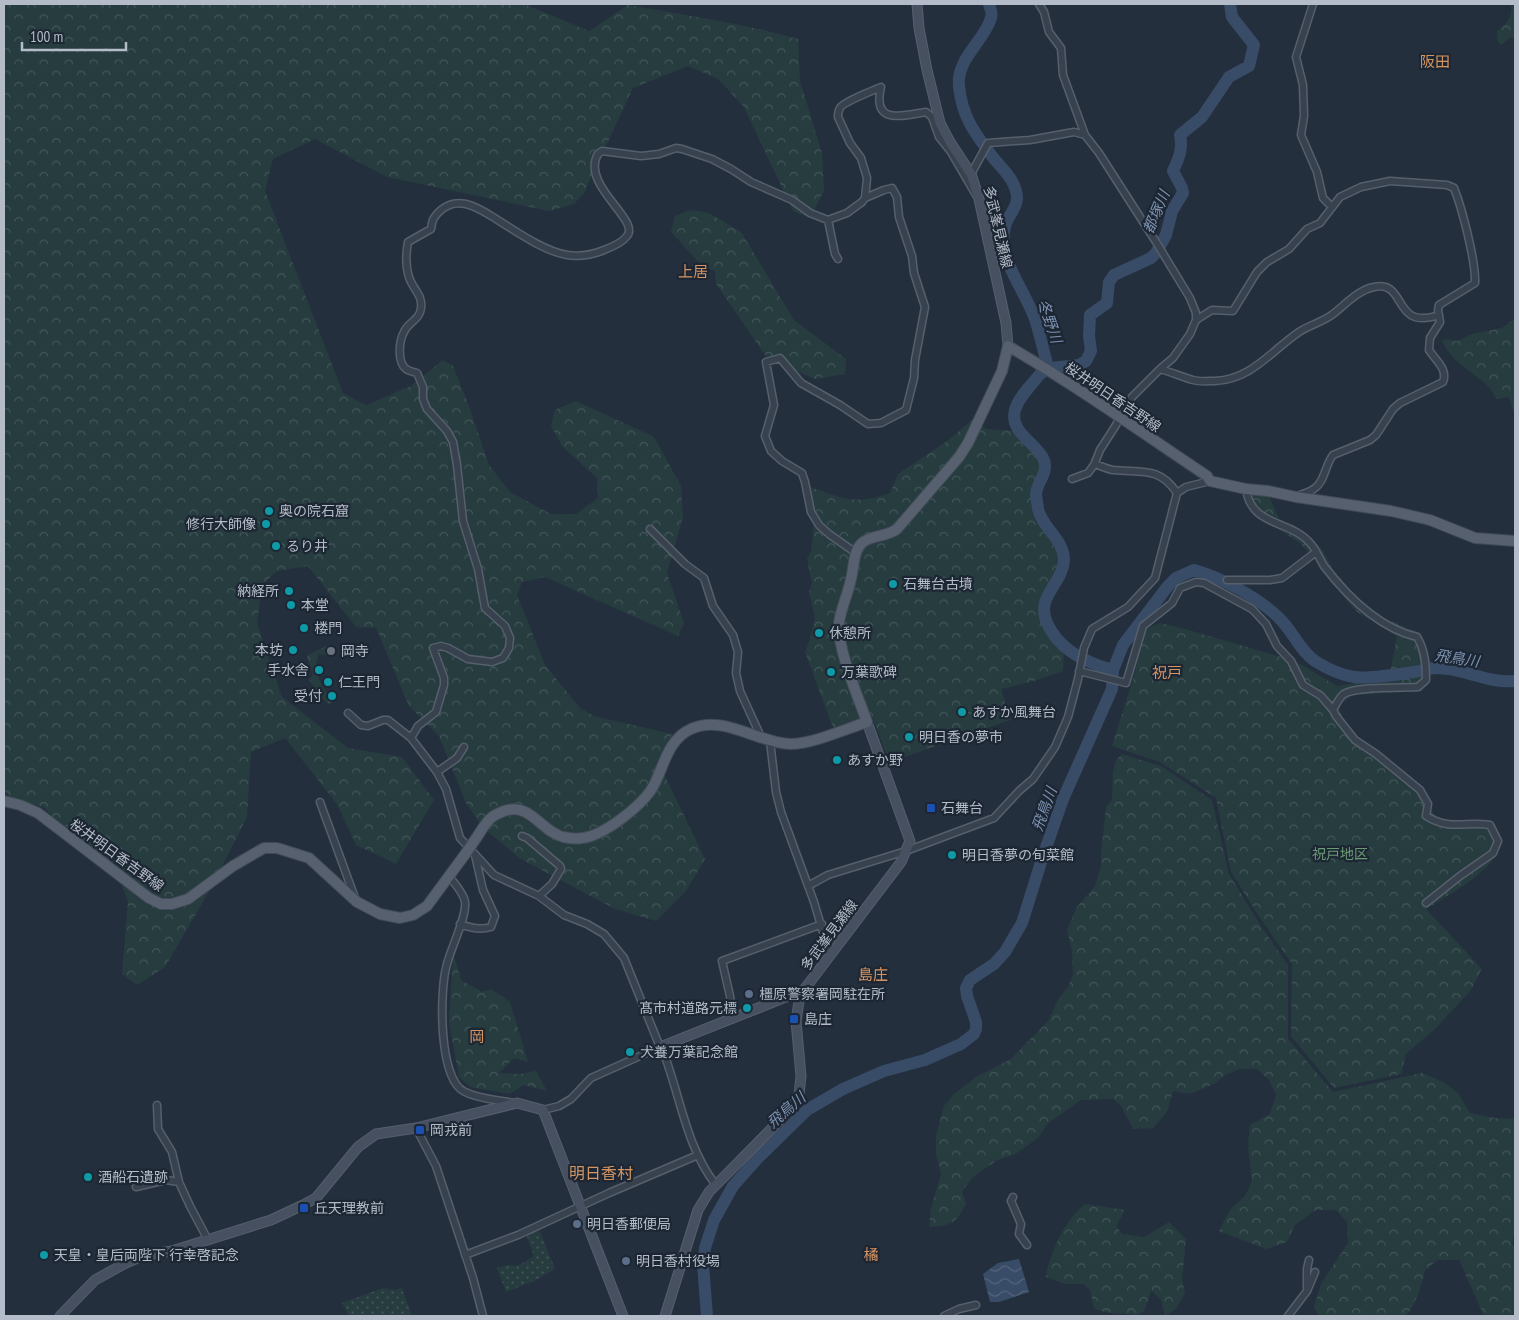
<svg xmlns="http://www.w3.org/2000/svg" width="1519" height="1320" viewBox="0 0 1519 1320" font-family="'PT Sans Narrow','Noto Sans JP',sans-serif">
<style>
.grass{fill:url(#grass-dots)}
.forest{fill:url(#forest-crowns)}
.water{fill:url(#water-waves)}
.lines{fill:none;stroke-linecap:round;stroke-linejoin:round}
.river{stroke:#394c67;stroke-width:12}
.street-casing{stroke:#565f6c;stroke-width:9}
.secondary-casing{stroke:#565f6c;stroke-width:11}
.primary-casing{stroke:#414a57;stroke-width:12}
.street{stroke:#38414e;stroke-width:6}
.secondary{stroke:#465061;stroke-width:9}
.primary{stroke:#56606e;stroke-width:10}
.primary-bridge-casing{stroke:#414a57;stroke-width:12;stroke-linecap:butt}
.primary-bridge{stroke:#56606e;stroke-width:10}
.culture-dot{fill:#0f9aa8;stroke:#1d2633;stroke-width:2}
.worship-dot{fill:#6b7280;stroke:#1d2633;stroke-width:2}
.transit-dot{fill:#1a4fb4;stroke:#1d2633;stroke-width:2}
.service-dot{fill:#5c6f8a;stroke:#1d2633;stroke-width:2}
.labels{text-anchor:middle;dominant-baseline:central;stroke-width:4.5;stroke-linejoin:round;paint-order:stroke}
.street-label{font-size:14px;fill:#b4bcc9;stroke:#1d2633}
.poi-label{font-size:14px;fill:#b4bcc9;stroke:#1d2633;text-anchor:start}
.park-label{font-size:14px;fill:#6b9a76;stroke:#1d2633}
.neighbourhood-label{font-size:15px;fill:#d59563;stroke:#1d2633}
.water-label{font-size:15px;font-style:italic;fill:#7c92b1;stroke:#1d2633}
.quarter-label{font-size:16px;fill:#d59563;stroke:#1d2633}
</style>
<defs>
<pattern id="grass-dots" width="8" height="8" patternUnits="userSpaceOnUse" patternTransform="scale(1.25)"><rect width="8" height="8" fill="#263c3f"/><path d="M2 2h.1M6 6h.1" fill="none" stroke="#435659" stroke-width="1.8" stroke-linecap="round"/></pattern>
<pattern id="forest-crowns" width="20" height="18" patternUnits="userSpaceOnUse" patternTransform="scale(1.25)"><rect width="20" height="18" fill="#263c3f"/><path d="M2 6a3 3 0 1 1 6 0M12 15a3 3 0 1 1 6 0" fill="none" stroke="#435659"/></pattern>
<pattern id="water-waves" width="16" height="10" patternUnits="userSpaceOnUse" patternTransform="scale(1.25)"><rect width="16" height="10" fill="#394c67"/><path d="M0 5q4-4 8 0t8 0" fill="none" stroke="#53647b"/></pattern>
</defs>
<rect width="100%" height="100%" fill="#242f3e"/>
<path class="grass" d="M539,1229L555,1269L534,1281L506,1292L497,1268L507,1265L518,1266L534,1256L526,1234Z
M383,1288L395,1290L402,1288L412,1316H349L342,1303Z"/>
<path class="forest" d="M4,4H524L589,31L628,5C685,15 742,23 798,39L800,81L822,153L824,191L810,218L793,211L744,107L718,79L688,66L633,88L584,193L574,204L549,211L387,177L315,139L273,159L265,191L343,393L366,405L411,386L443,360L453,366L469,406L489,465L510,492L551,514H576L598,498L597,478L562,446L551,426L555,410L576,401L654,437L681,486L683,517L667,573L684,623L678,636L545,577L522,582L517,595L545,665L580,708L594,716L672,734L662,770L705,859L686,891L656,921L615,909L521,859L483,828L466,803L439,736L409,706L376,628L356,627L308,566L277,571L262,585L257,623L282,697L348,748L402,757L434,800L396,864L356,845L337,804L285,738L251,752L247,817L211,888L165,967L137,985L122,974L128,901L117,873L71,839L44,807L12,799L4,791Z
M1511,4H1515V37L1510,38L1501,45L1498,41L1497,31C1507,24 1513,17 1511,4Z
M690,210L709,213L741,232L794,320L846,359L845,374L815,379L768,359L716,284L715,271L702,266L671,232L675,216Z
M1515,318V416L1509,397L1497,399C1494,395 1491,390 1488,386C1472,371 1451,362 1442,340L1447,339L1457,341L1472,334L1502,328Z
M972,420L987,429L1015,431L1022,442L1038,456L1043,469C1036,483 1028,502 1034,518C1035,522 1041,526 1044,529C1052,536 1059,547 1061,559C1061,565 1058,572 1055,577C1051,583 1046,590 1043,597C1034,618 1049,637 1064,651L1063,671L1034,681L1001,689L1010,720L890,762L872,717L841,728H833L805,652L810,639L815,617L809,593L812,583L807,559L811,551L814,522L808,486C841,498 855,506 890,493L898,474L946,442Z
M1252,493L1268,494L1279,519L1300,530L1322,549L1332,568L1357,598L1387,620L1421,633L1426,646L1430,682L1421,691L1353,695L1338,706L1343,718L1356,735L1426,792L1433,814L1446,820H1482L1495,825C1497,830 1501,835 1501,840C1502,866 1446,897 1426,909L1482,969L1471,990L1436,1028L1406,1054L1401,1074L1334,1088L1291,1036L1292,964L1260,918L1231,872L1216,798L1160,762L1112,746L1133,679L1145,630L1160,623L1185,629L1295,661L1337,686L1389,678L1397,636L1357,612L1323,573L1315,560L1301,544L1258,516L1249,506Z
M326,646L331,654L329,656L319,654C311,672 323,686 332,702L330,705L322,698L309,680L313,674L307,658L308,655Z
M1122,754L1161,766L1212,800L1229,874L1261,926L1288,965V1039L1333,1092L1422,1073L1444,1082L1458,1093L1470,1113L1495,1118L1515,1119V1231L1512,1244L1515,1247V1316H1484L1459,1260H1438L1425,1270C1421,1287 1417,1302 1406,1316H1319L1314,1307L1321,1284L1348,1243L1347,1222L1336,1210H1316L1295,1225L1287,1242L1266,1249L1219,1231L1230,1210L1245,1196L1252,1181L1248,1146L1250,1125L1270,1114L1276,1095L1269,1080L1257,1069H1240L1225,1075L1216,1083L1190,1094L1173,1091L1167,1112L1153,1128L1133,1129L1121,1106L1113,1099L1081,1100L1048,1123L1038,1138L1017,1153L996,1161L974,1176L962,1191L966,1204C955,1224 953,1225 929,1227L931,1208L941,1174L936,1154V1135L944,1106L954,1094L976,1077L1011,1059L1048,1021L1058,1000L1069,985L1073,974L1072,952L1067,930L1077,907L1095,886L1101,866V854L1106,807L1112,800L1113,772L1116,760Z
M453,952L461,980L482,992L491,989L510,1002L528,1062L514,1058L499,1073L520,1074L536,1071L547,1091L524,1085L509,1094L470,1087L459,1077L449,1022Z
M1085,1204L1125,1210L1116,1226L1122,1234L1144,1237L1169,1222L1186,1239L1182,1280L1185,1293L1176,1309L1165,1316L1161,1300L1151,1290L1145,1310L1138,1315C1123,1313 1107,1315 1094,1308L1090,1290L1083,1284H1065L1046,1277C1050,1252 1065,1220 1085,1204Z"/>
<path class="water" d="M1019,1259L1029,1292L999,1302H990L983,1274L998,1263Z"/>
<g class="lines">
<path class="river" d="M989,4C990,8 993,14 991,18C985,40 956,59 959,86C962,118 976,135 995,160C1003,169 1013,179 1016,191C1020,204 1011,212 1006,223C1004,229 1003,239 1004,246C1008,272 1026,294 1035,319C1040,334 1043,349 1047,364C1039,379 1019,394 1015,410C1009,432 1035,442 1043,458C1050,472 1037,481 1036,494C1036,498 1038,505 1038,509C1042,528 1064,539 1064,560C1063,584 1035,596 1047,623C1059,650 1086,663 1113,670
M1042,373L1050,368L1079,365L1086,361L1091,351L1089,336L1090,315L1107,303L1109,282L1114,275L1151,258L1156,253L1166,235L1172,211L1183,193L1182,188L1173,171C1179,158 1183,149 1180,135L1202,117L1229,77L1249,66L1254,45L1232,17L1230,4
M707,1316L703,1264L705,1248L714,1220L733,1186L757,1159L807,1110L843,1089L884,1071L925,1060L961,1044L974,1034L976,1029V1022L967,996L966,988L970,980L994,964L1005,952L1022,923L1042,859L1063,799L1112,689L1113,670L1123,645L1168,586L1176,578L1194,570C1220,577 1259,598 1279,618C1293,631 1299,650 1315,661C1326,668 1341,675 1354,677C1366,679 1401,674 1414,672C1422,671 1429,668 1437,668C1464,668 1488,684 1515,681"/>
<defs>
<path id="street" d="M1039,4L1044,12L1049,32L1061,48L1063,75L1085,135L1099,153L1156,242L1190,298L1196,313V320L1190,334L1173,358L1160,369L1132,397L1124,409L1116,425L1100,450L1094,465L1088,473L1072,479
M1313,4L1296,57L1303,85L1304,116L1301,135L1317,172L1323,198L1332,207
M971,174L988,143L1030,140L1074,132L1085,135
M828,220L835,254L838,259
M1196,320L1212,310L1233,311L1257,272L1267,262L1289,249L1307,229L1320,223L1340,197L1361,187L1390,181L1447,185L1454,188C1462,208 1476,262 1475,283L1439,305L1438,310L1440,322L1430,338L1429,350C1436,361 1448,369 1443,382L1400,403L1393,409L1376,435L1370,440L1333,455C1325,465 1325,481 1315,488C1310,492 1303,494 1297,496
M1160,369C1171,372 1182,377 1193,380C1200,382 1208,381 1215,381C1252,379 1271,351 1299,332C1309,325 1323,322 1333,314C1345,305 1358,290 1374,287C1408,280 1391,331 1439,315
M1095,464C1101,466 1107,469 1113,470C1141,473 1159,466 1177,493
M1246,489C1251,527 1291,520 1310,543C1316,549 1319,558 1324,566C1347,596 1379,628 1417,637C1425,650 1426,665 1426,680L1418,687C1402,688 1356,686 1344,694C1340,696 1336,705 1333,710
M650,529L685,564L704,578L713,606L733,635L738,652L736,673L740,691L761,737
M856,553L829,534L819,525L811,512L805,482L802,473L782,461L771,451L765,436L774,405L766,362L780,358L801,383L840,405L868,424L881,423L906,410L914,378L915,360L925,307L914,273L912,256L899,217L897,197L892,188L884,190L865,198
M1227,580H1270L1282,578L1316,552
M1079,671L1126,683L1143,626L1172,603L1180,588L1196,582L1204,583L1252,609L1266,624L1277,646L1291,661L1303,685L1321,696L1333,710L1336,716L1355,740L1376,754L1420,790L1428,804L1426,816C1450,831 1465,821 1490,825L1498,841L1493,853L1460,876L1426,903
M348,713L361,725L368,726L383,720H388L411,738L437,772L446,789L460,838L494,875L539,896L564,915L587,924L604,934L624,958L660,1047L591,1078L571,1099L559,1106L543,1110
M411,738L418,726L436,712L444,685V678L433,648L441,646L448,648L468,659L492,662L503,658L509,648L510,638L505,626L485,608L478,569L463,521L457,465L453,442L447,431L427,409L423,399V387L417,373C413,372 409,371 406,369C397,362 399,341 404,332C408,322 420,320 421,308C423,295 412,288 409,277C405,265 406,253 408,242L431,229C432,220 434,216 441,210C448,204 457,202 466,204C475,206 485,212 493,217C514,230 543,251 567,255C580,257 592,255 604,250C612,247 622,243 627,236C641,220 580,185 598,154L602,151L641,156L659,154L676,148L682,149L712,159L731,169L751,182L792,200L810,213L828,220L847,213L862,202L865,198L867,178L861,158L850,143L838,117C838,114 838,111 840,108C843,102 872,91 881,87C872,125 901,116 926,112L932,117L939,137L951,152L976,195
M770,741L776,792L781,812L814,902L830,956
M437,772L457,758L464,747
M320,802L355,898
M522,836L527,838L560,866L561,869L552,884L539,896
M449,876C454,883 464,893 465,902C467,918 449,951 446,968C440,992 438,1080 465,1092C479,1099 498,1100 513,1103
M808,886L828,875L906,851L994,818L1019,791L1033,779L1055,747L1068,717L1078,679L1084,648L1092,629L1128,607L1155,578L1177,493L1186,487L1210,481
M460,924C470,928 481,930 491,927L495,916L483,890L475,855
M732,1018L730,996L722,961L822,924
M661,1046C680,1092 685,1146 716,1185
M157,1105L158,1129L172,1152L179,1182L190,1206L208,1240
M416,1128L436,1166L473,1278L483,1316
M136,1187L166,1180L179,1182
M1013,1197L1011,1201L1021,1224L1019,1234L1027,1245
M465,1255L518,1235L609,1193L698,1155
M1307,1288V1269L1309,1260
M944,1316L959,1309L976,1305
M1288,1316L1307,1291L1315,1272"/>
<path id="secondary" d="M917,4L919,28L927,70L940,123L950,142L971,174L979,199L1006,323L1008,346
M660,1047L786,997L800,995
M60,1316L95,1280L124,1264L142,1256L172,1251L271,1220L303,1205L316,1198L358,1147L376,1134L416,1128L517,1103L543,1110L623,1316
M665,1316L698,1210L709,1192L789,1111L799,1095L801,1076L796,1021L800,995L901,862L910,841L867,722"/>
<path id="primary" d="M4,801L20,805L38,813L149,898L161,904H172L188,899L233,866L264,848H277L309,858L357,902L380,914L400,918L413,915L427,906L466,853
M477,837C481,831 485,823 491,818C494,815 499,813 504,811C531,802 540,831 563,837C568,838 577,839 582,838C604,836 644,804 654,785C664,766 668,739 691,729C723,714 758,743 790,744C812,744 846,729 867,722C858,696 837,649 839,623C841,608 848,594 851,579C854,568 853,551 862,543C871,535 887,537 897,529L959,457L968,443L1002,371L1008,346C1077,386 1141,432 1207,476L1210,481L1246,489L1268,491L1296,497L1391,511L1430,520L1475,538L1515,541"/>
</defs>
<use href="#street" class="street-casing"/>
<use href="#secondary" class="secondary-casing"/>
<use href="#primary" class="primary-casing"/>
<use href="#street" class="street"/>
<use href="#secondary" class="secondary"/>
<use href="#primary" class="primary"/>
<defs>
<path id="primary-bridge" d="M466,853L477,837"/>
</defs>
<use href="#primary-bridge" class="primary-bridge-casing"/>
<use href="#primary-bridge" class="primary-bridge"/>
</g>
<g class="culture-dot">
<circle cx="269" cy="511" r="5"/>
<circle cx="266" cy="524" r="5"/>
<circle cx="276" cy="546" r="5"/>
<circle cx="893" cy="584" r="5"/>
<circle cx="289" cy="591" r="5"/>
<circle cx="291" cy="605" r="5"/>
<circle cx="304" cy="628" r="5"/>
<circle cx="819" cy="633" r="5"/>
<circle cx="293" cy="650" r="5"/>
<circle cx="319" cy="670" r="5"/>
<circle cx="831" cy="672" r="5"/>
<circle cx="328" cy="682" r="5"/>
<circle cx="332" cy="696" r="5"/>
<circle cx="962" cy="712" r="5"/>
<circle cx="909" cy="737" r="5"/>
<circle cx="837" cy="760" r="5"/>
<circle cx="952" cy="855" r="5"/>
<circle cx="747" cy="1008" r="5"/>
<circle cx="630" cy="1052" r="5"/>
<circle cx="88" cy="1177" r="5"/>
<circle cx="44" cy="1255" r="5"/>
</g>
<circle class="worship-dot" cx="331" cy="651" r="5"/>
<g class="transit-dot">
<rect x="926" y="803" width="10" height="10" rx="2.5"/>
<rect x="789" y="1014" width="10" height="10" rx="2.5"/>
<rect x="415" y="1125" width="10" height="10" rx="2.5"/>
<rect x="299" y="1203" width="10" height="10" rx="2.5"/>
</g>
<g class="service-dot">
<circle cx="749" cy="994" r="5"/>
<circle cx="577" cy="1224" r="5"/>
<circle cx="626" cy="1261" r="5"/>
</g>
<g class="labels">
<g class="street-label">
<text transform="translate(998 227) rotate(77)">多武峯見瀬線</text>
<text transform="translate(1113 397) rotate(34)">桜井明日香吉野線</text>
<text transform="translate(117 855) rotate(36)">桜井明日香吉野線</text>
<text transform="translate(829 935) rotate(-53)">多武峯見瀬線</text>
</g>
<g class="poi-label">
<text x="279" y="511">奥の院石窟</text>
<text x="256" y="524" text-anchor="end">修行大師像</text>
<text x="286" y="546">るり井</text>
<text x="903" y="584">石舞台古墳</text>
<text x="279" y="591" text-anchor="end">納経所</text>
<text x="301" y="605">本堂</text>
<text x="314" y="628">楼門</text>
<text x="829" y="633">休憩所</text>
<text x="283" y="650" text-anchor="end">本坊</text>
<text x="341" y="651">岡寺</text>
<text x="309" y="670" text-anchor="end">手水舎</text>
<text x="841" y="672">万葉歌碑</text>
<text x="338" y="682">仁王門</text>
<text x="322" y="696" text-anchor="end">受付</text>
<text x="972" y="712">あすか風舞台</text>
<text x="919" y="737">明日香の夢市</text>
<text x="847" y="760">あすか野</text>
<text x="941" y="808">石舞台</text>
<text x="962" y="855">明日香夢の旬菜館</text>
<text x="759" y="994">橿原警察署岡駐在所</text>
<text x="737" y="1008" text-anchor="end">髙市村道路元標</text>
<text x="804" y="1019">島庄</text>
<text x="640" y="1052">犬養万葉記念館</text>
<text x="430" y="1130">岡戎前</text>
<text x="98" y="1177">酒船石遺跡</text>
<text x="314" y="1208">丘天理教前</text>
<text x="587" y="1224">明日香郵便局</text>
<text x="54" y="1255">天皇・皇后両陛下 行幸啓記念</text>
<text x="636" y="1261">明日香村役場</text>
</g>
<g class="park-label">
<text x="1340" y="854">祝戸地区</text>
</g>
<g class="neighbourhood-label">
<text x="1435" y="61">阪田</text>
<text x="693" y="271">上居</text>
<text x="1167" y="672">祝戸</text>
<text x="873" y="974">島庄</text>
<text x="477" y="1036">岡</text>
<text x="871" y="1254">橘</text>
</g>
<g class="water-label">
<text transform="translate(1156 212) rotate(-67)">都塚川</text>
<text transform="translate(1050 321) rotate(71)">冬野川</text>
<text transform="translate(1457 658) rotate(9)">飛鳥川</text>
<text transform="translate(1044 809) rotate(-70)">飛鳥川</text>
<text transform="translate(786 1110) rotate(-41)">飛鳥川</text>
</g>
<g class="quarter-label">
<text x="601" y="1173">明日香村</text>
</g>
</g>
<rect width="1519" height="1320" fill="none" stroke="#b4bcc9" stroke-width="10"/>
<path d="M22 42v8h104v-8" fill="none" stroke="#b4bcc9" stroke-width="2.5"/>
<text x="30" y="42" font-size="15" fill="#b4bcc9" stroke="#1d2633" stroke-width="4" paint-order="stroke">100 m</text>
</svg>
